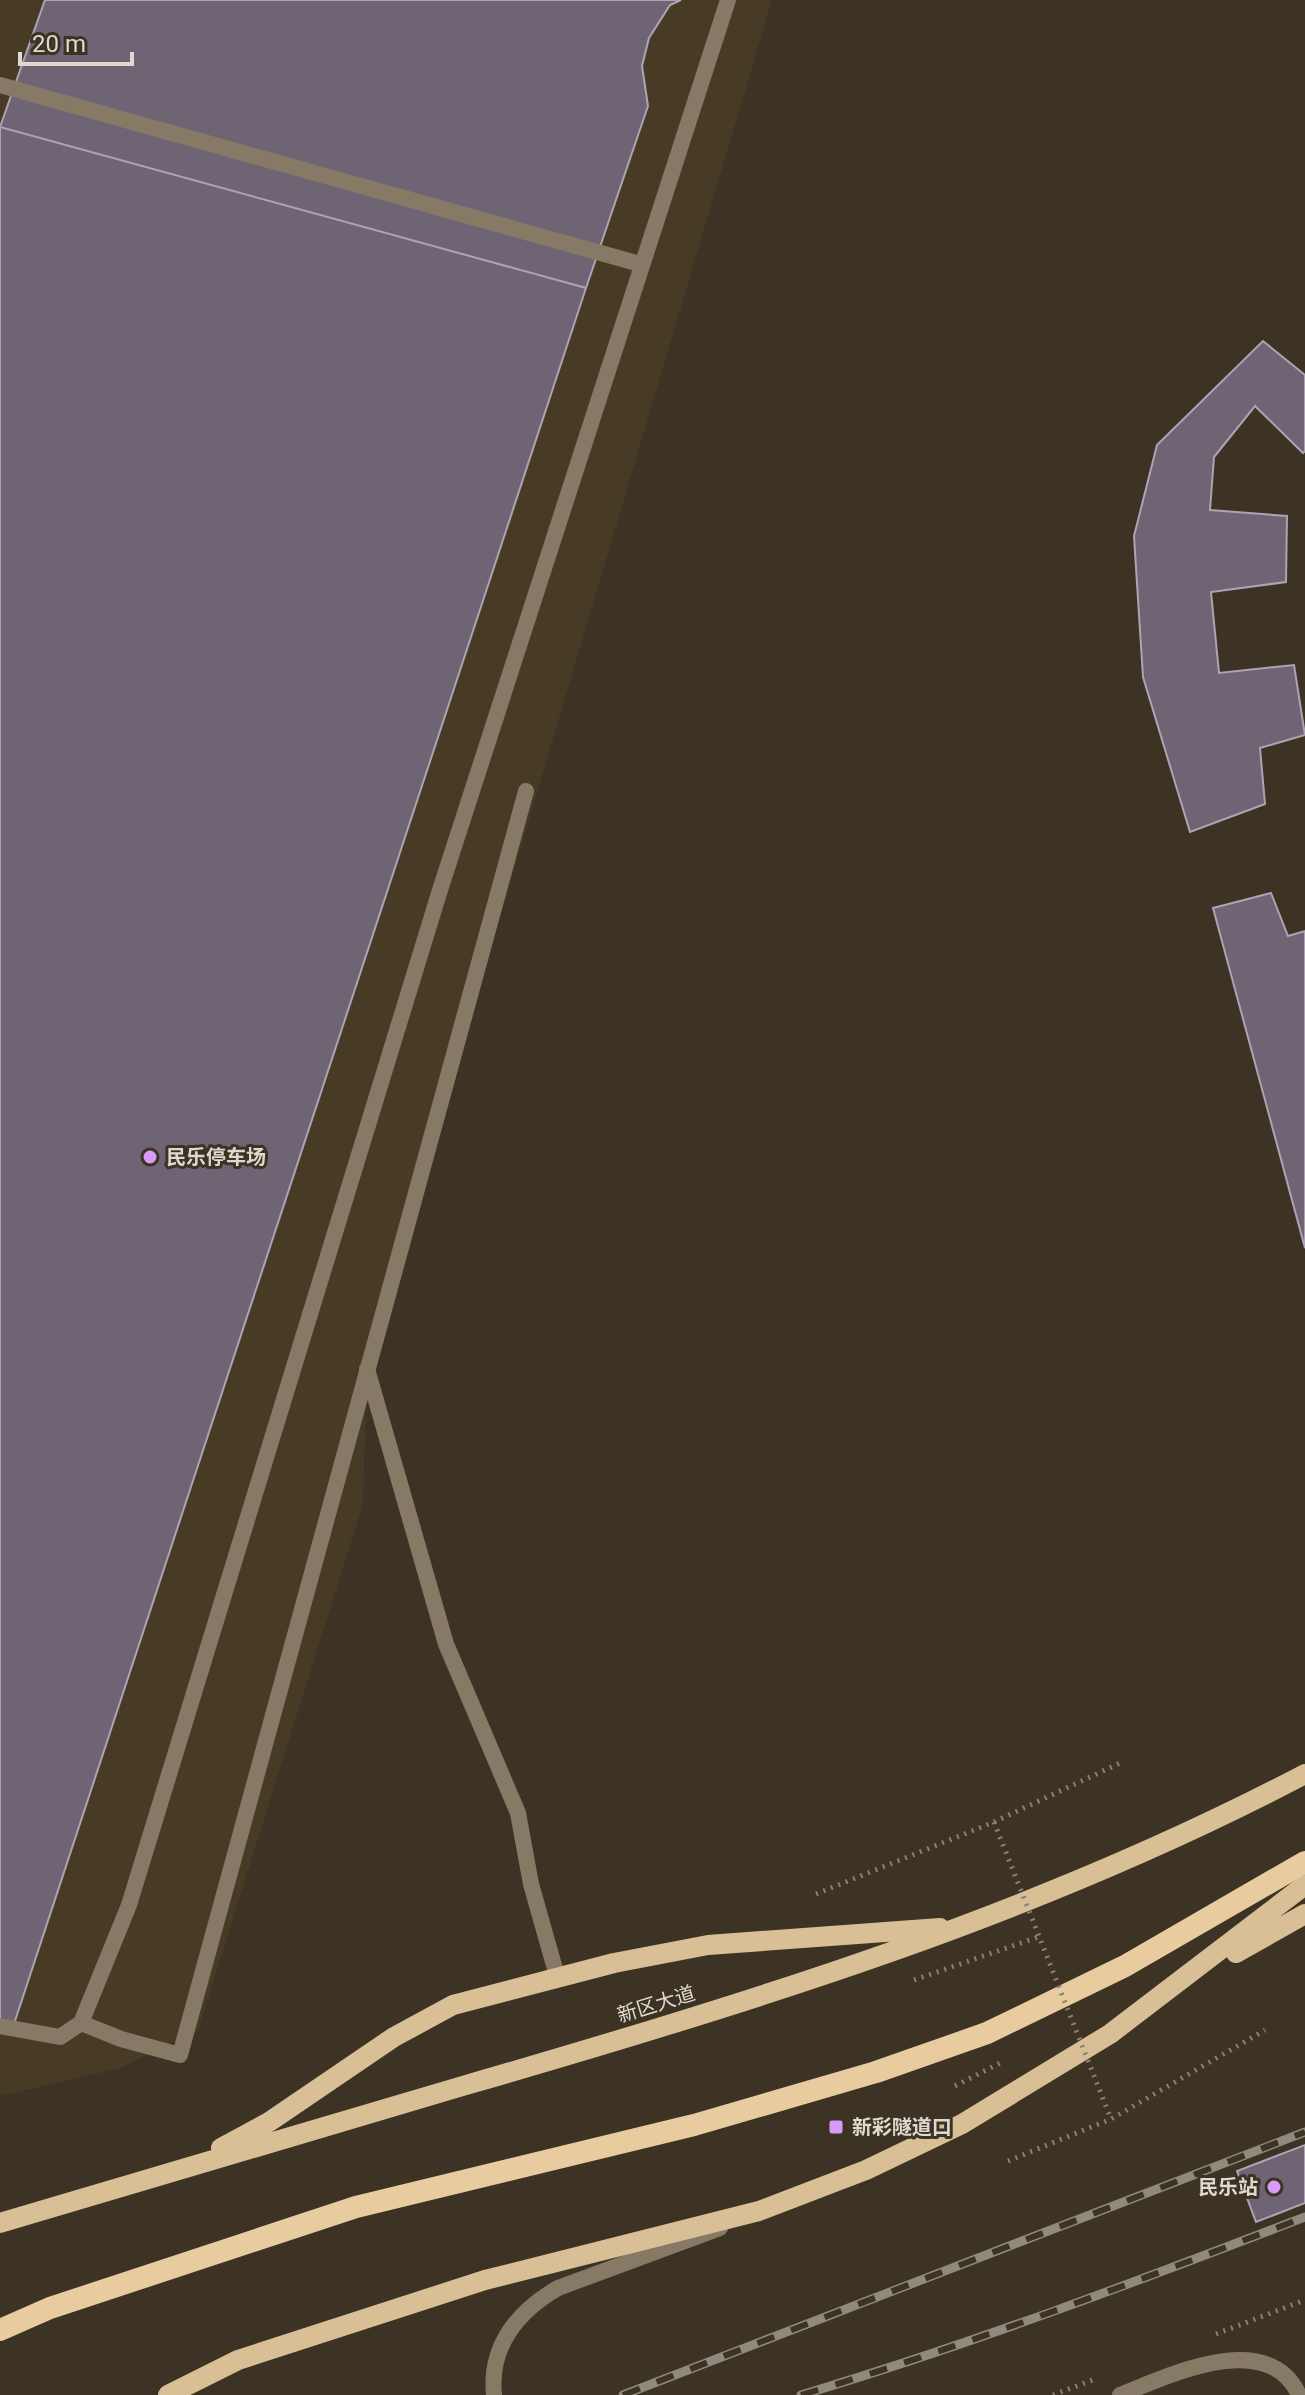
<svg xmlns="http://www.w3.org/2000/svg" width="1305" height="2395" viewBox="0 0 1305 2395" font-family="Roboto,'Noto Sans SC',sans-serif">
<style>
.built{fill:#473b26}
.building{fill:#6f6474;stroke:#aea3b4;stroke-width:2}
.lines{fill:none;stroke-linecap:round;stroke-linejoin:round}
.path{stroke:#888175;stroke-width:5;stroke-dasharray:2 6;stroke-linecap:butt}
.service{stroke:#867a67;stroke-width:16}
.primary{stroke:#d8bf96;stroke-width:20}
.trunk{stroke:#e8cca0;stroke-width:22}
.rail-casing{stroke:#90897e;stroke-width:9}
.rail{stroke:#3c3325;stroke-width:6;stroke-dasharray:18;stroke-linecap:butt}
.path-bridge{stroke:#888175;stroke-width:5;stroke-dasharray:2 6;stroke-linecap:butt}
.poi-dot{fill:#da9af7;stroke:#3c3325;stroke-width:3}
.labels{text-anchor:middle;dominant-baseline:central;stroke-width:6;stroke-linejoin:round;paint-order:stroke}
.poi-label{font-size:20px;font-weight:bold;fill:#dfd9d0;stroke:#3c3325;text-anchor:start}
.street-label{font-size:20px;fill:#dfd9d0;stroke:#3c3325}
</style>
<rect width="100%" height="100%" fill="#3c3325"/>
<path class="built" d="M0,0H772L367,1366L363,1504L198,2030L121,2068L0,2096Z"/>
<path class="building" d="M45,0H681L670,5L649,38L642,66L648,106L586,288L0,127Z
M0,127L586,288L12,2030L0,2026Z
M1263,341L1305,375V451L1303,453L1255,406L1214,457L1210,510L1287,516L1286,582L1211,592L1219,673L1294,665L1305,735L1260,748L1265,804L1190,832L1143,677L1134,536L1157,445Z
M1271,893L1288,936L1305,931V1248L1213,908Z
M1305,2145V2203L1256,2222L1237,2171Z"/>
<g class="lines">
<path class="path" d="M816,1894L994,1822L1120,1763
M914,1980L1041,1936
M955,2086L1000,2063
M1008,2161L1111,2119L1265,2030
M1216,2334L1305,2300
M1053,2395L1098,2378"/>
<path class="service" d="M0,85L640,264
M367,1369L446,1644L518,1813L531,1884L557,1976
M81,2023L121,2039L180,2055L526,791
M0,2026L60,2037L81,2023L129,1905L440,890L728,0
M494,2395C489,2346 518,2311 558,2288L720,2228
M1120,2395C1168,2376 1268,2327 1299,2395"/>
<path class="primary" d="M1236,1953L1305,1914
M221,2148L269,2122L394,2037L453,2005L614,1963L708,1945L940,1928
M0,2223C155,2177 311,2131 466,2085C754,2002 1039,1914 1305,1774
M168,2395L238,2360L485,2280L759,2211L866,2170L962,2124L1110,2034L1305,1885"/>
<path class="trunk" d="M0,2330L50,2308L356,2207L694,2125L876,2072L987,2033L1125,1966L1305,1862"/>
<defs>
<path id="rail" d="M623,2395L1305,2132
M801,2395C972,2344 1138,2281 1305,2217"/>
</defs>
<use href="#rail" class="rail-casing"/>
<use href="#rail" class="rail"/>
<path class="path-bridge" d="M994,1822L1111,2119"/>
</g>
<g class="poi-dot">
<circle cx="150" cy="1157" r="8"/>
<rect x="828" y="2119" width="16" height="16" rx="4"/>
<circle cx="1274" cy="2187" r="8"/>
</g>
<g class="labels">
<g class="poi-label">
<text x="166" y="1157">民乐停车场</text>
<text x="852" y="2127">新彩隧道口</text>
<text x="1258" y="2187" text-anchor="end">民乐站</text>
</g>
<g class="street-label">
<text transform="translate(656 2004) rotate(-17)">新区大道</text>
</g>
</g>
<path d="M20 52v12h112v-12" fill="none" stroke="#dfd9d0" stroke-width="4"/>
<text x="32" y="52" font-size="24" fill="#dfd9d0" stroke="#3c3325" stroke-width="6" paint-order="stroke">20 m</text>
</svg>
